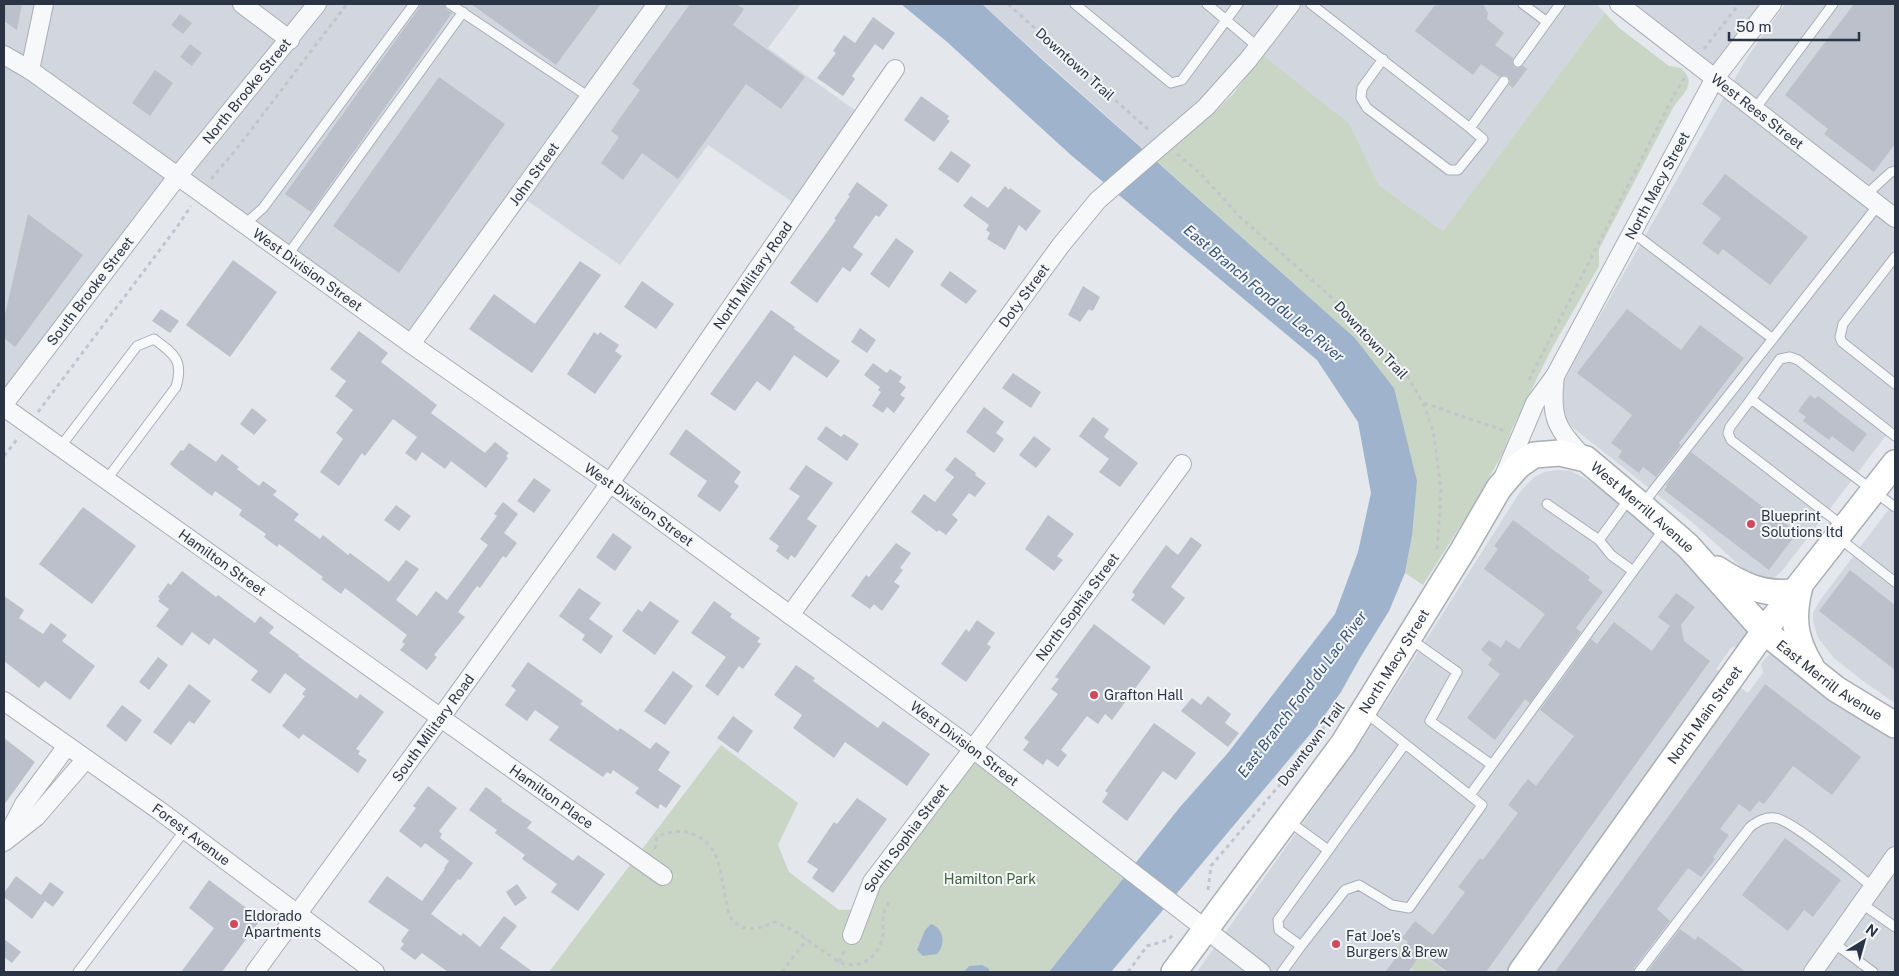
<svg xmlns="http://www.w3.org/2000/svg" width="1899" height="976" viewBox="0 0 1899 976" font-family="'Public Sans',sans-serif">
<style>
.built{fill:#d2d6de}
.green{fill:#c9d6c5}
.water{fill:#9fb4cc}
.building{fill:#bbc0ca}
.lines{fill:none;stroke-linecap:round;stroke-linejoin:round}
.lane-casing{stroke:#a9aeb7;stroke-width:11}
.street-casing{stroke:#a9aeb7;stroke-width:20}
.secondary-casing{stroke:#a9aeb7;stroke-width:28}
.path{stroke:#c2c5cb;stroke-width:3;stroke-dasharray:4 4;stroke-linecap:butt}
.lane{stroke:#f7f8fa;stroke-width:9}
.street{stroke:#f7f8fa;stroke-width:18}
.secondary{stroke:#fff;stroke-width:25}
.poi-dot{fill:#d1495b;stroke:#f4f6f9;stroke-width:2}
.labels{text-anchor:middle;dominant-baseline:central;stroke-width:4;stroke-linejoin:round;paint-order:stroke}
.street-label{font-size:14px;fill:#2b3445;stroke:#f4f6f9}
.poi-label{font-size:14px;fill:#2b3445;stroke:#f4f6f9;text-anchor:start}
.park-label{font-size:14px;fill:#3f6138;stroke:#f4f6f9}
.water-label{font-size:15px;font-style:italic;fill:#34527a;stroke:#f4f6f9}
</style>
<rect width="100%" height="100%" fill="#e4e7ec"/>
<path class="built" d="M4,4H801L768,48L863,116L800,207L708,145L620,265L519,195L411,344L177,178L4,404Z
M982,4H1291L1150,155Z
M1303,4H1596L1605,13L1443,231L1379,185L1349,123L1263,55Z
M1619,4H1772L1715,78Z
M1785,4H1895V424L1782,571L1775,577L1765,581L1750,575L1692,522L1572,427L1563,414L1560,396L1564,382L1572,365L1713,116L1748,56Z
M1558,470L1571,471L1593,483L1675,548L1748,631L1737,646L1731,648L1716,669L1748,693L1763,673L1761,664L1767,656L1773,653L1895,736V972H1197L1363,739L1520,492L1533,478L1544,472Z
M1895,501V703L1863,681L1834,658L1818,638L1813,621V613L1821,599Z"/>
<path class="green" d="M1605,13L1618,27L1669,66L1681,68C1699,85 1681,94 1673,108L1599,249V266L1552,348L1512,429L1503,453L1471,509L1423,585L1405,573L1412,536L1394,388L1355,338L1150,155L1215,112L1233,94L1263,55L1349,123L1379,185L1443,231Z
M721,745L798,803L778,845L789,872L839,910L862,909L973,749L1130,871L1049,972H549Z
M1402,941L1445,972H1416L1392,954Z"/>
<path class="water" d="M901,4H982L1046,63L1355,338L1394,388L1417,481L1412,536L1405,573L1389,611L1360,658L1341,692L1317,726L1111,972H1049L1180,807L1227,754L1335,614L1358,552L1371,493L1358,422L1317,360L1072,156L946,41Z
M931,924C944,928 946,945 937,954L923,956L917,950L925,930Z
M982,965L988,968L990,972H964L969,966Z"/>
<path class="building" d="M4,4H22L17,30L4,21Z
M420,4H444L446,9L452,13L311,212L285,194L419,8Z
M471,4H601L556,65Z
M690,4H736L744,9L733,25L805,77L781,109L746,84L678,179L642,153L623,180L601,163L619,137L611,131L640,90L632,84Z
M1436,4H1483L1488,13L1487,19L1504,33L1495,45L1513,58L1512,62L1514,67L1518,68L1523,66L1527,69L1513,88L1509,85L1510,81L1508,76L1504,75L1499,77L1481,64L1473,75L1415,31Z
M1854,4H1895V144L1874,172L1824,134L1828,129L1785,95Z
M180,14L192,23L183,34L171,25Z
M873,17L895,33L883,50L875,44L852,76L855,79L843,96L817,78L836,53L833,51L844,35L855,43Z
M190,44L202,53L192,66L180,57Z
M155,70L173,83L150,116L132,103Z
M439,77L505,124L399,273L333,226Z
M921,96L949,116L947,119L950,121L934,142L904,120Z
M951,151L971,165L958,183L938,169Z
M1725,174L1808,237L1770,285L1723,249L1718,255L1702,243L1721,218L1702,204Z
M857,182L888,205L879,217L876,215L853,247L863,254L850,272L843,267L817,303L790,283L836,220L834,219L850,196L848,195Z
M1005,186L1009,190L1010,188L1041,211L1026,231L1019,225L1005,250L987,239L990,233L986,230L989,225L963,206L971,196L988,208Z
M28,214L83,255L15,347L4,338V319Z
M896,238L914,251L889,288L870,274Z
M233,260L277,292L230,357L186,325Z
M580,261L601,275L532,373L469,329L494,294L535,324Z
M950,271L977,291L966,304L940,285Z
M642,281L674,304L656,329L624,307Z
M1083,286L1100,297L1094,309L1092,311L1089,309L1080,322L1068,315Z
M161,309L179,321L170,333L152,321Z
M1627,309L1681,350L1700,325L1744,358L1679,443L1681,445L1656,477L1643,467L1639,473L1618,457L1622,451L1611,443L1632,415L1577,373Z
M771,310L795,327L794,329L840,361L827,378L794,355L770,391L757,381L735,411L710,394Z
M860,328L876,340L867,353L851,342Z
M359,331L388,353L381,362L437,405L431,413L485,453L495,442L509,453L506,456L508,458L486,488L451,461L445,469L422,452L416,461L405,453L417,437L393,419L365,456L362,453L339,486L320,472L343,439L336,433L353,410L335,396L346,381L330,369Z
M594,332L598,335L600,332L619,345L615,351L622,356L595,394L567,374Z
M873,363L887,373L890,369L902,377L899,382L906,387L900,395L905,398L894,413L887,407L883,413L872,406L881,392L878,390L880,387L864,375Z
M1013,373L1041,392L1031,408L1002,388Z
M1810,395L1815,399L1818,396L1867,434L1853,452L1832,436L1829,440L1803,421L1806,417L1798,411Z
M984,407L1004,422L996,433L1004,439L994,453L966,432Z
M252,408L267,420L254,435L240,424Z
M1093,417L1109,429L1104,437L1138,463L1120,487L1099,472L1109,459L1079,436Z
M826,426L841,437L844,434L859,444L847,461L817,439Z
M686,429L741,472L734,482L739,486L720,512L697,496L707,481L669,454Z
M1034,436L1051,449L1036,468L1019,455Z
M189,443L216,462L222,454L239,467L237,469L259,486L263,481L277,491L273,495L299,514L294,520L320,539L323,535L348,555L350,553L389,582L406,560L419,569L396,600L417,616L436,591L447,600L465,576L488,545L480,539L497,516L494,514L503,502L518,514L504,533L517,543L506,558L503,556L480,588L477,586L458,612L465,617L434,655L437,657L427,670L400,650L405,644L402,642L407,635L345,588L341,594L321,579L323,577L279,544L277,547L264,537L266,534L239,515L242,510L215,491L212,496L173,467L170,464L181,450L183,451Z
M1691,452L1797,533L1769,570L1664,490L1667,486L1666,485Z
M955,457L976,473L975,475L986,483L975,497L969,493L952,515L958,520L946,535L939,530L937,532L911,512L924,494L935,502L954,477L945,470Z
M806,465L833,483L807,519L817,526L795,558L791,555L788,560L776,551L779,546L769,539L800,496L789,489Z
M534,478L551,490L534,513L517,501Z
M396,505L411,516L399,531L384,520Z
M83,507L136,546L92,604L39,564Z
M1048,515L1074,534L1057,556L1063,560L1054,571L1025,549Z
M1513,520L1590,577L1588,580L1603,592L1576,628L1581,632L1530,703L1525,699L1495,740L1467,718L1500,674L1488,665L1492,659L1481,650L1489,640L1501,648L1506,640L1519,649L1545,614L1484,569L1498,549L1494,546Z
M613,533L632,547L615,571L596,557Z
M1191,537L1202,545L1171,587L1185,598L1164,625L1131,600L1135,595L1132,592L1166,545L1178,555Z
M896,543L911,553L900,568L903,570L894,582L900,586L882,611L874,604L870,609L851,596L866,575L869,577Z
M1850,570L1895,605V670L1819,611Z
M182,571L216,597L218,595L255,623L260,616L274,627L269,633L299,655L298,656L357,699L360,694L384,712L356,749L360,751L358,754L367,760L358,773L303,734L299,739L282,726L305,696L302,694L306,689L285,673L270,694L251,680L258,671L214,638L209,645L192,632L182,646L156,626L169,609L158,601L160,599L158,597L168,583L171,585Z
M579,588L601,603L589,619L613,636L601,654L582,640L585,635L559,616Z
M1676,593L1695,607L1681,625L1684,641L1710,661L1486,972H1448L1422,953L1408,972H1385L1408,942L1402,938L1415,921L1433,935L1465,892L1458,887L1480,858L1483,860L1518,813L1508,805L1528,779L1536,786L1574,736L1540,710L1591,639L1597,644L1614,622L1652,651L1670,626L1658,617Z
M4,596L24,610L19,618L43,634L51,623L67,635L62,641L95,666L70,700L45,681L39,688L4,661Z
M650,601L679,621L655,655L622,631L638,609L642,612Z
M714,601L732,614L730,617L760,638L757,642L761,644L743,669L739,666L718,696L705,686L726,657L691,633Z
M977,620L995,633L987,644L991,647L966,682L941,664L966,629L969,632Z
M1094,624L1151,667L1112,720L1105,714L1098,724L1087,716L1061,750L1067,755L1058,767L1047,759L1043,765L1023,750L1029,742L1024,738L1058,694L1051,689L1059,679L1055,677Z
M158,657L168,665L149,690L139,682Z
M528,662L583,701L580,704L618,731L620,728L650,749L656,742L670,752L658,770L681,786L666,808L660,804L658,809L635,793L639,788L613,770L611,774L607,772L603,777L549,740L559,727L535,710L527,721L505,705L516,690L511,686Z
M796,665L815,678L813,681L878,728L883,721L930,754L907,786L845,742L834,758L793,728L802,715L774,695Z
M673,671L693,686L665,725L644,711Z
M189,684L211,701L194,724L189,721L171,745L153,732Z
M1765,684L1861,757L1832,795L1793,766L1764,804L1759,801L1750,812L1739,804L1720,829L1729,835L1713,857L1715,859L1701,877L1688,868L1657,909L1670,921L1634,968L1633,972H1555Z
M1208,696L1231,714L1225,723L1239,733L1228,747L1181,711L1192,698L1201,705Z
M122,705L142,720L126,742L106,726Z
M733,716L753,731L738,753L717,738Z
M1154,723L1196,753L1176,780L1163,771L1127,821L1102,802L1108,793L1105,791Z
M4,738L35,762L4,805Z
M428,786L457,808L439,831L442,834L440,838L473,863L460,880L458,879L431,914L461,936L463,933L480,947L504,916L517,926L500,948L533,972H448L422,953L415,960L400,949L404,944L401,941L409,930L368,902L387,876L422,901L445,869L444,868L449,861L425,843L421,848L399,831L416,808L413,806Z
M486,787L502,799L501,801L532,822L527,828L573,861L578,855L605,874L578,911L551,892L557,884L522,859L525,855L495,833L497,830L469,810Z
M857,798L887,819L833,893L812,878L818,869L807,862L834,822L837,824Z
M1785,838L1841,880L1813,917L1804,910L1788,931L1742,895Z
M16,876L41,895L50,882L64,892L53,907L45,901L32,919L4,897V893Z
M209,880L261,919L222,972H181L214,928L189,908Z
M517,884L527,898L515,906L506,892Z
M1680,929L1695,940L1698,936L1746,972H1647Z
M4,939L21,952L12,963L4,957Z"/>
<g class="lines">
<defs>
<path id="lane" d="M450,4L589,97
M1075,4L1171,83L1182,80L1238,4
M1207,4L1258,47
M1311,4L1470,128L1504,81
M1523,4L1547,22
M1383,59L1362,88L1361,98L1367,108L1449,170H1458L1483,139L1470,128
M1518,62L1560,4
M1755,109L1833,4
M1866,195L1891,172L1895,171
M244,225L263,208L414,4
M1632,232L1773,339
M287,256L463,12
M1895,257L1843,324L1840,337L1842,342L1895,384
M1751,399L1730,427L1728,433L1731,440L1843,526
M1895,436L1798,360L1790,357L1780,359L1751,399L1895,507
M61,446L137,346L154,339C174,354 184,360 176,387L107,479
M1629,499L1599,540L1611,555L1633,571
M1547,504L1599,540
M1642,505L1879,204
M1839,538L1895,582
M1409,638L1457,672L1430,721L1492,765
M1365,712L1482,805L1409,908L1392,905L1359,885L1345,890L1301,946L1279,930L1278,920L1405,744
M1470,795L1664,529
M1287,820L1328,850
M1861,903L1895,927
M1834,943L1873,972
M78,972L185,830
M1282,972L1301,946
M1639,972L1750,827C1758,821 1765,817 1775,818C1791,819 1856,874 1873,887"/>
<g id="street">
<path d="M242,4L290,40"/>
<path id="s1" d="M1619,4L1895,218"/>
<path id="s2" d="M4,55L30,70L411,344L610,483L973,749L1261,972"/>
<path d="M30,70L44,4"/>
<path id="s3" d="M411,344L657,4"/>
<path d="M1555,376C1550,420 1556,427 1585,459"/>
<path id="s4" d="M4,404L177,177L317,4"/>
<path id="s5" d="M4,407L663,876"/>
<path id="s6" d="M1504,476L1535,403L1555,376L1715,78L1772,4"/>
<path id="s7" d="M790,615L1061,245L1098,200L1206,107L1248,60L1291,4"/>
<path id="s8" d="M4,701L160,811L375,972"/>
<path d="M8,835L24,804L67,746"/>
<path d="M4,842L36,817L86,759"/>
<path id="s9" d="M852,935L872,882L973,749L1182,464"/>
<path id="s10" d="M255,972L431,731L610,483L895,69"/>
<path d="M1813,972L1895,856"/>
</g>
<g id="secondary">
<path d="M1717,569C1743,586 1763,595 1794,592"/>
<path d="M1800,586C1792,617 1794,638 1811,666"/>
<path id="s11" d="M1174,972L1343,744L1463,550L1499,488L1518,466L1534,455L1560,453L1586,459L1642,506L1688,546L1765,632L1836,689L1895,725"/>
<path id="s12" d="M1521,972L1773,619L1895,463"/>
</g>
</defs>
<use href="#lane" class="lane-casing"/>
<use href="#street" class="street-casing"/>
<use href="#secondary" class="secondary-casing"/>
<path class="path" d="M1008,4L1151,132
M1704,49L1739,4
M1177,154L1200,173L1240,217L1346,310L1405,372L1423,403L1433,430L1441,489L1437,552
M211,179L235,151L347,4
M1529,380L1674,95L1685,77
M1424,403L1505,431
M38,412L177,227L191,206
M4,456L19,437
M655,849L657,837C666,832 680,830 690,833C722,844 720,874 726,901C727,906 728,912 730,916C740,934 760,929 775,922L793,930L839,962C858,970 876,960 882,940C886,925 878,920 889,902
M1208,890L1211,866L1283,781L1341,705
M839,962L845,949
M782,972L807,939
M1128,972L1147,946L1168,940L1174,934"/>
<use href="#lane" class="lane"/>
<use href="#street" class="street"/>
<use href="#secondary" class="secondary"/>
</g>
<g class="poi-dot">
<circle cx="1751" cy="524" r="5"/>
<circle cx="1094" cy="695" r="5"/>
<circle cx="234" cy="924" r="5"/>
<circle cx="1336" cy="944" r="5"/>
</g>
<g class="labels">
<g class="street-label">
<text transform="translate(1075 64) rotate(42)">Downtown Trail</text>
<text stroke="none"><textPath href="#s4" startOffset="396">North Brooke Street</textPath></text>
<text stroke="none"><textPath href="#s1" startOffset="175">West Rees Street</textPath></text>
<text stroke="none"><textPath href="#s3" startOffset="210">John Street</textPath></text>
<text stroke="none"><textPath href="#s6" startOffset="329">North Macy Street</textPath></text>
<text stroke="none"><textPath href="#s2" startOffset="372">West Division Street</textPath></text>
<text stroke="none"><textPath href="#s10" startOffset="856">North Military Road</textPath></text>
<text stroke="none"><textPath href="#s4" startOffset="142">South Brooke Street</textPath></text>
<text stroke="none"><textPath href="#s7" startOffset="396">Doty Street</textPath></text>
<text transform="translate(1371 340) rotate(47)">Downtown Trail</text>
<text stroke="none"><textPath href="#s2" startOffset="778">West Division Street</textPath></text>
<text stroke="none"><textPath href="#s11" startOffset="759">West Merrill Avenue</textPath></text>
<text stroke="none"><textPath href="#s5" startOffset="268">Hamilton Street</textPath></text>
<text stroke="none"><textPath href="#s9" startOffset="400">North Sophia Street</textPath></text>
<text stroke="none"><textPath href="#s11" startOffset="381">North Macy Street</textPath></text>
<text stroke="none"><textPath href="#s11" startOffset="1015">East Merrill Avenue</textPath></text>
<text stroke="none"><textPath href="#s12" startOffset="316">North Main Street</textPath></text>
<text stroke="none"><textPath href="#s10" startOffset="302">South Military Road</textPath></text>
<text stroke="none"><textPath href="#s2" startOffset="1182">West Division Street</textPath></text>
<text transform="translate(1311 744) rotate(-53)">Downtown Trail</text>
<text stroke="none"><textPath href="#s5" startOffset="672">Hamilton Place</textPath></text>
<text stroke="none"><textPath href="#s8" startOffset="230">Forest Avenue</textPath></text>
<text stroke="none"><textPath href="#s9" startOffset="112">South Sophia Street</textPath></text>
</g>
<g class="poi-label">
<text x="1761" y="516">Blueprint<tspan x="1761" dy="16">Solutions ltd</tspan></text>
<text x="1104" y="695">Grafton Hall</text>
<text x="244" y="916">Eldorado<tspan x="244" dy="16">Apartments</tspan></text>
<text x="1346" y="936">Fat Joe’s<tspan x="1346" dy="16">Burgers &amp; Brew</tspan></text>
</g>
<g class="park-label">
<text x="990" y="879">Hamilton Park</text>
</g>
<g class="water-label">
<text transform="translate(1264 293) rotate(40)">East Branch Fond du Lac River</text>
<text transform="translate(1302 694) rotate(-53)">East Branch Fond du Lac River</text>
</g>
</g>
<rect width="1899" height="976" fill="none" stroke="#2b3445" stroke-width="10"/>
<g transform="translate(1864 941) rotate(37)" stroke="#f4f6f9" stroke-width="4" paint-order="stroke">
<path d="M0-4L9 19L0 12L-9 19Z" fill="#2b3445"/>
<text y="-8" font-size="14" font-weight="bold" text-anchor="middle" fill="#2b3445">N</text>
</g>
<path d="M1729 32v8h130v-8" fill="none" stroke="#2b3445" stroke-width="2.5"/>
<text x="1736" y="32" font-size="15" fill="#2b3445" stroke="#f4f6f9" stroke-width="4" paint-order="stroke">50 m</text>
</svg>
